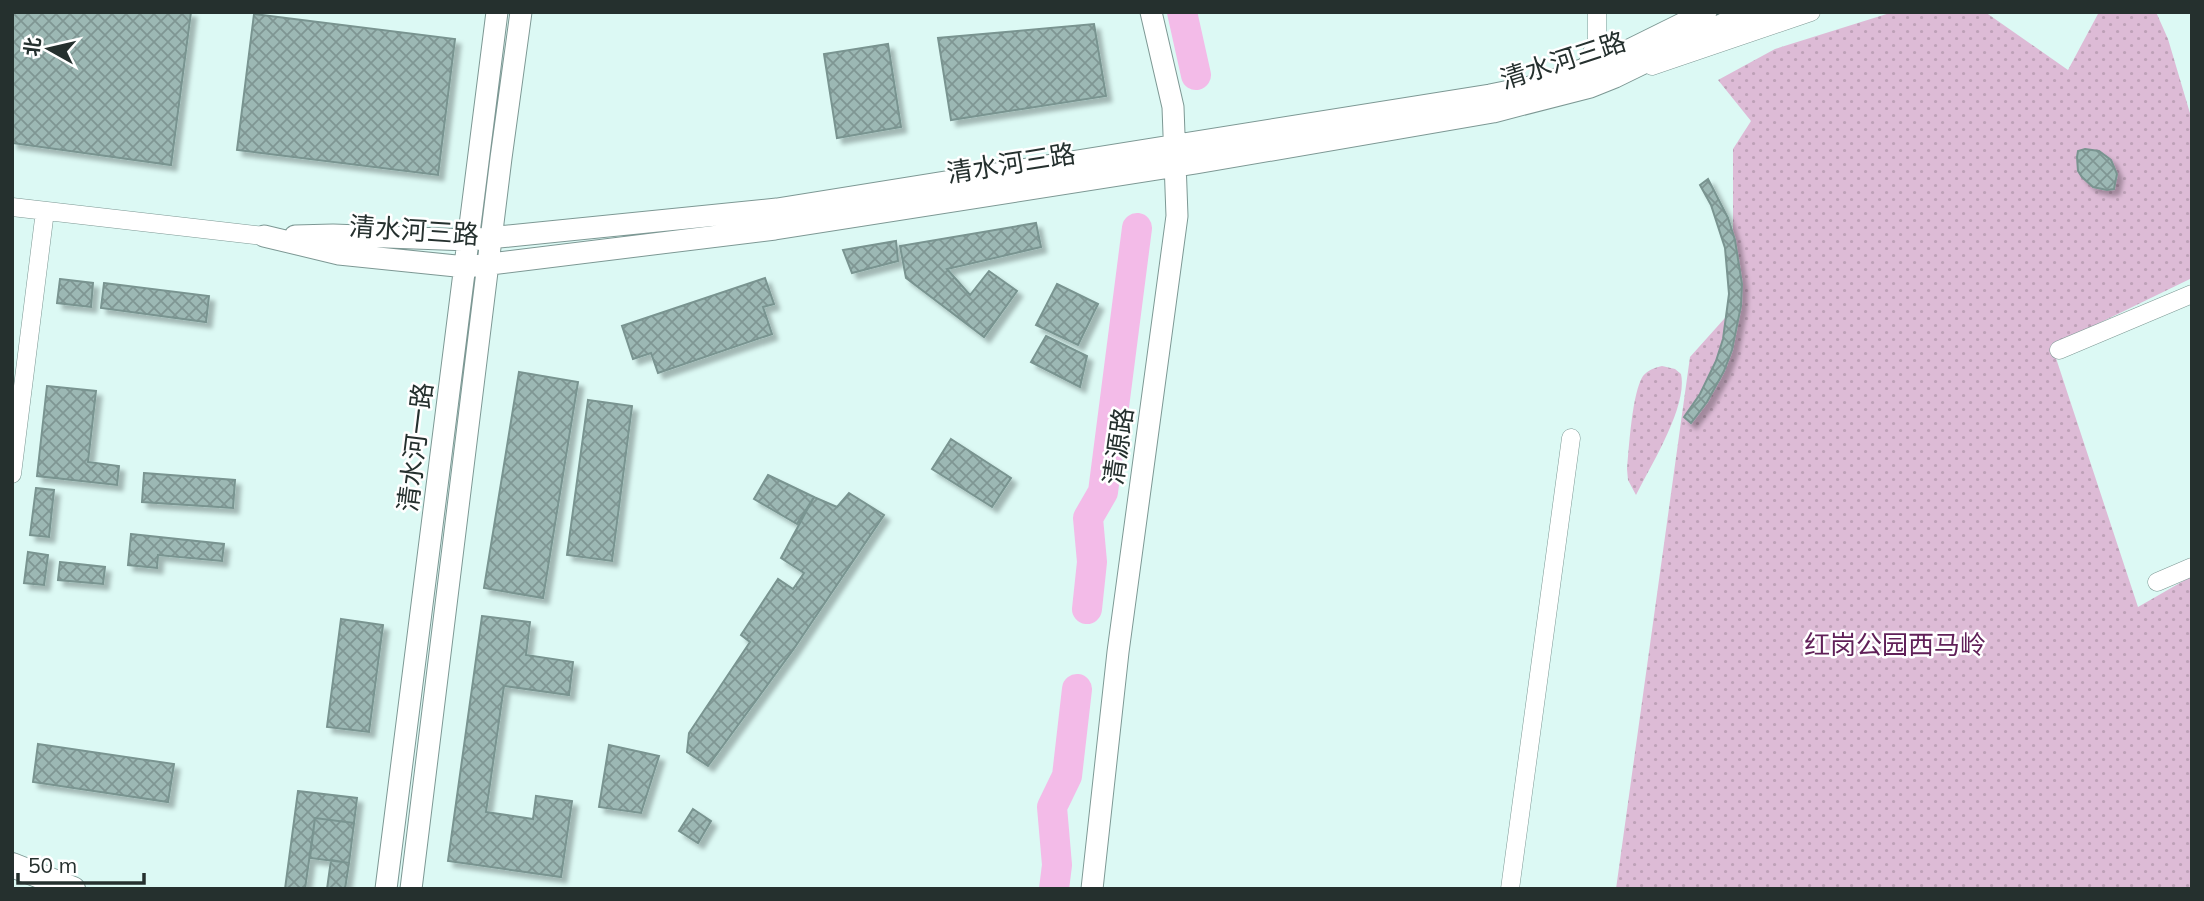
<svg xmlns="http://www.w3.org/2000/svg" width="2204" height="901" viewBox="0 0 2204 901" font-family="Mulish,'Noto Sans SC',sans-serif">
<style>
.park{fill:url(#park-dots)}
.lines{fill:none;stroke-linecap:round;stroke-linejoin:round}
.river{stroke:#f3bbe8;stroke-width:30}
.building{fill:url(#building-cross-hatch);stroke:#799490;stroke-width:2;filter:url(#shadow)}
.minor-casing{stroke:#7d9894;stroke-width:19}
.tertiary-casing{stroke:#7d9894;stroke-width:23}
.secondary-casing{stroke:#7d9894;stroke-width:26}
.minor{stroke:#fff;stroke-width:18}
.tertiary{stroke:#fff;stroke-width:21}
.secondary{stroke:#fff;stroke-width:24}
.labels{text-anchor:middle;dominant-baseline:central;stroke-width:5;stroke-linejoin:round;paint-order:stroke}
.street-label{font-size:26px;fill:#25302e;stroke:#fff}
.park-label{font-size:26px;fill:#602058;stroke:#fff}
</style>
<defs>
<pattern id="park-dots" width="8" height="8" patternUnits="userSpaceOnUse" patternTransform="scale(1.75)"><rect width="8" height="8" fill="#ddbbd6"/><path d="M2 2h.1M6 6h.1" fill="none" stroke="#bea1b8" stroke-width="1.8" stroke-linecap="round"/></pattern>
<pattern id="building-cross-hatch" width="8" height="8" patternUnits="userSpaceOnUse" patternTransform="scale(1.75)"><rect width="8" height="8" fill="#9cb8b4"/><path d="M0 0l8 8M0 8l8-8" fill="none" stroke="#7f9693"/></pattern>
<filter id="shadow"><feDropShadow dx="5.5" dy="5.5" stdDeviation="2" flood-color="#0004"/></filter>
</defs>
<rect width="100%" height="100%" fill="#dcf9f4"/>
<path class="park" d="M1893,12H1985L2068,70L2099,12H2156L2168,39L2192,120V278L2052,346L2138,607L2192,576V889H1616L1690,357L1733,309V149L1751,121L1718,80L1775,49Z
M1662,366L1675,369L1681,374C1688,406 1651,465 1636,495L1628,480L1627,469C1629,448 1632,393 1643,376C1648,370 1654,368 1662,366Z"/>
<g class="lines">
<path class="river" d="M1182,12L1196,75
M1087,609L1092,562L1088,518L1103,492L1137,228
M1054,889L1057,865L1052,807L1067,776L1077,689"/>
</g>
<path class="building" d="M12,12H191L171,165L12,143Z
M254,14L455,39L438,175L237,150Z
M1094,24L1106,96L951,120L938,38Z
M888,44L901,127L837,138L824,54Z
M2085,149L2099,151L2111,160L2117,174L2114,189L2107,190L2093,187L2082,177L2078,171L2077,157L2078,151Z
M1708,179L1728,218L1735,240L1742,284L1741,306L1732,350L1724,371L1707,402L1691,423L1684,417L1700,394L1716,361L1723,339L1729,294L1725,248L1711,205L1700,185Z
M1036,223L1041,247L947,269L970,295L989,271L1017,291L984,337L906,278L900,246Z
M896,241L898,261L852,273L843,250Z
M765,278L774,304L763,307L772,334L658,373L651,353L633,359L622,326Z
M60,279L93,283L91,307L57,303Z
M104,283L209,296L206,322L101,308Z
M1057,284L1098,304L1078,345L1036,325Z
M1046,336L1087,356L1080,387L1031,362Z
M519,372L578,382L543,598L484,588Z
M47,386L96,391L88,462L119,466L117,485L37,476Z
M588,400L632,406L612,561L567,555Z
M951,439L1011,478L992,507L932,469Z
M144,473L235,480L233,508L142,502Z
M768,475L814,497L797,524L754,499Z
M36,488L54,490L49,537L30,535Z
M849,493L884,515L793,650L708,766L687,752L689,733L750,642L741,635L778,579L793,589L804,573L781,558L814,497L837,507Z
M131,534L224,544L222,561L158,555L157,568L128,565Z
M28,552L48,555L44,585L24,583Z
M60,562L105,567L103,584L58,580Z
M482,616L530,622L526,655L573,662L569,695L504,686L486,812L533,819L536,796L572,801L561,877L448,861Z
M341,619L383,625L369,732L327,727Z
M38,744L174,764L168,802L33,782Z
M609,745L659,756L641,813L599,807Z
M298,791L357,798L354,823L315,818L305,889H285Z
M693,809L711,821L698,843L679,831Z
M315,818L354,823L349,863L310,858Z
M331,860L349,863L345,889H327Z"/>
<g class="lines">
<defs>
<path id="minor" d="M1652,66L1811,12
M1588,76L1586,68L1597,40V12
M12,207L264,236
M2059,350L2192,294
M12,474L45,211
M2157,582L2192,567
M1510,889L1571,438"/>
<path id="tertiary" d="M1736,27L1778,12
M264,236L339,254L466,267L775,229L1196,163L1493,112L1590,87L1615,77L1748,12
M295,236L333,235L469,240L777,209L1490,95L1540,85L1609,60L1706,12
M386,889L497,12
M411,889L501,158L521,12
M1092,889L1118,652L1177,216L1173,107L1151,12"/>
<path id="secondary" d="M12,865L73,889"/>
</defs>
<use href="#minor" class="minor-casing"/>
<use href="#tertiary" class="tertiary-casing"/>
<use href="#secondary" class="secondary-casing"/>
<use href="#minor" class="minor"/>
<use href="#tertiary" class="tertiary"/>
<use href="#secondary" class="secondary"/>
</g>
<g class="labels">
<g class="street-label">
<text transform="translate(1563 60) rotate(-18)">清水河三路</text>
<text transform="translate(1011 163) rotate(-9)">清水河三路</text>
<text transform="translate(414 230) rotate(4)">清水河三路</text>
<text transform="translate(1118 446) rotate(-82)">清源路</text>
<text transform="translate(415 447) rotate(-83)">清水河一路</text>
</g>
<g class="park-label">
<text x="1895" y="644">红岗公园西马岭</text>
</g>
</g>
<rect width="2204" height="901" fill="none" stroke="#25302e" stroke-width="28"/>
<g transform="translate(49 49) rotate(278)" stroke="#ffffff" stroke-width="5" paint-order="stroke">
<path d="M0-5L12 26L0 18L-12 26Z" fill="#25302e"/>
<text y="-10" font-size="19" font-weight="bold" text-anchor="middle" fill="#25302e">北</text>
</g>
<path d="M18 873v10h126v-10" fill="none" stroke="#25302e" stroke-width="3.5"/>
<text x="28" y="873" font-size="21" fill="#25302e" stroke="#ffffff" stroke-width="5" paint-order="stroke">50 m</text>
</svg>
